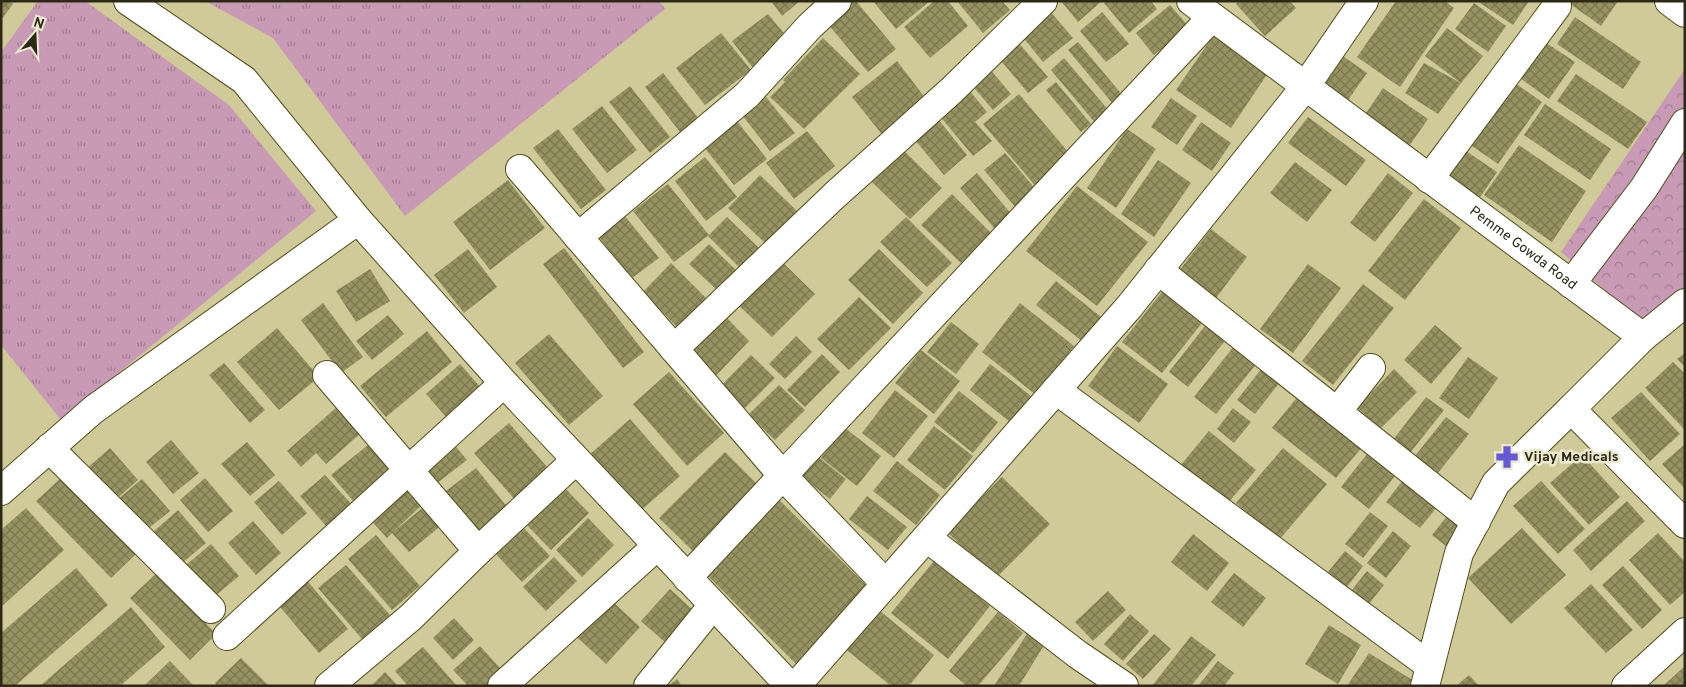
<svg xmlns="http://www.w3.org/2000/svg" width="1686" height="687" viewBox="0 0 1686 687" font-family="Overpass,sans-serif">
<style>
.grass{fill:url(#grass-tufts)}
.forest{fill:url(#forest-crowns)}
.building{fill:url(#building-cross-hatch)}
.lines{fill:none;stroke-linecap:round;stroke-linejoin:round}
.minor-casing{stroke:#524d1d;stroke-width:30}
.minor{stroke:#fff;stroke-width:28}
.labels{text-anchor:middle;dominant-baseline:central;stroke-width:5;stroke-linejoin:round;paint-order:stroke}
.street-label{font-size:14px;fill:#2c2a16;stroke:#ebead0}
.poi-label{font-size:14px;font-weight:bold;fill:#2c2a16;stroke:#ebead0;text-anchor:start}
</style>
<defs>
<pattern id="grass-tufts" width="24" height="20" patternUnits="userSpaceOnUse" patternTransform="scale(1.25)"><rect width="24" height="20" fill="#c89ab5"/><path d="M3 7l-1-3M5 7V3M7 7l1-3M15 17l-1-3M17 17v-4M19 17l1-3" fill="none" stroke="#a37e92"/></pattern>
<pattern id="forest-crowns" width="20" height="18" patternUnits="userSpaceOnUse" patternTransform="scale(1.25)"><rect width="20" height="18" fill="#c89ab5"/><path d="M2 6a3 3 0 1 1 6 0M12 15a3 3 0 1 1 6 0" fill="none" stroke="#a37e92"/></pattern>
<pattern id="building-cross-hatch" width="8" height="8" patternUnits="userSpaceOnUse" patternTransform="scale(1.25)"><rect width="8" height="8" fill="#979261"/><path d="M0 0l8 8M0 8l8-8" fill="none" stroke="#7b774f"/></pattern>
</defs>
<rect width="100%" height="100%" fill="#cfca97"/>
<path class="grass" d="M38,1H85L229,105L316,211L61,420L1,345V52Z
M205,1H659L665,9L405,216L273,38Z"/>
<path class="forest" d="M1685,69V313L1659,337L1561,252Z"/>
<path class="building" d="M1,1H10L13,4L1,20Z
M771,1H800L782,16Z
M853,1H856L896,49L868,72L827,23Z
M873,1H930L896,29Z
M934,1H948L968,26L930,58L904,27Z
M957,1H1002L1010,10L983,33Z
M1061,1H1102L1078,22Z
M1106,1H1151L1157,9L1129,33L1104,3Z
M1239,1H1290L1296,8L1265,36L1236,4Z
M1396,1H1445L1454,8L1400,87L1357,57Z
M1477,1H1529L1513,25Z
M1570,1H1618L1601,26L1569,3Z
M1474,3L1506,26L1488,52L1455,29Z
M1170,5L1189,27L1154,55L1136,33Z
M1050,11L1073,38L1043,62L1021,35Z
M1102,12L1129,44L1106,62L1080,31Z
M768,14L792,43L756,72L732,41Z
M1575,17L1641,62L1623,89L1557,44Z
M1447,28L1483,56L1461,83L1425,56Z
M721,33L751,70L705,105L676,68Z
M1213,36L1268,73L1231,128L1176,90Z
M823,38L860,74L804,129L770,97L785,82L783,80Z
M1542,40L1575,62L1549,99L1517,76Z
M1017,41L1048,77L1028,93L998,57Z
M1078,42L1124,97L1114,105L1068,50Z
M1340,54L1367,73L1346,103L1319,85Z
M1064,58L1110,112L1096,124L1051,70Z
M897,61L929,103L885,138L852,97Z
M1424,63L1461,83L1438,114L1405,93Z
M988,67L1011,94L993,110L970,83Z
M663,73L698,118L680,132L645,87Z
M1576,74L1647,122L1628,149L1557,101Z
M1056,82L1091,124L1081,132L1046,90Z
M1515,83L1542,102L1498,164L1472,146Z
M630,86L670,137L650,153L609,102Z
M1383,88L1428,119L1405,152L1360,122Z
M969,90L987,112L975,122L992,141L973,156L939,115Z
M1019,94L1075,160L1039,190L983,124Z
M766,97L795,133L770,151L742,115Z
M1171,98L1197,116L1177,145L1151,127Z
M1545,104L1611,149L1590,180L1524,135Z
M602,106L637,150L607,173L572,129Z
M934,114L967,155L944,175L910,134Z
M1308,117L1366,160L1346,186L1288,143Z
M737,121L767,159L734,185L704,147Z
M1201,122L1231,143L1212,171L1182,150Z
M558,129L606,190L581,209L533,148Z
M1127,129L1156,149L1116,208L1087,188Z
M807,131L835,166L794,199L766,163Z
M1519,145L1586,191L1552,242L1484,195Z
M901,148L942,188L910,219L870,180Z
M1466,151L1497,172L1477,202L1446,180Z
M1005,153L1038,192L1017,209L984,170Z
M705,157L737,197L706,221L675,181Z
M1158,160L1191,183L1154,237L1121,214Z
M1295,162L1332,190L1307,222L1270,193Z
M977,173L1012,215L995,229L960,188Z
M1388,173L1413,193L1375,242L1350,223Z
M760,175L797,211L765,243L728,208Z
M508,180L545,228L490,270L453,222Z
M668,184L709,235L674,262L633,211Z
M1077,186L1148,242L1097,306L1026,251Z
M952,194L991,233L961,263L921,225Z
M1424,199L1461,228L1405,300L1368,271Z
M624,215L659,258L632,278L598,236Z
M727,217L763,252L744,272L708,236Z
M906,217L952,263L927,287L880,242Z
M1211,229L1247,257L1216,298L1179,271Z
M709,244L736,270L717,290L689,264Z
M564,248L644,352L623,368L543,264Z
M468,249L497,287L464,313L434,275Z
M879,249L923,293L893,324L848,280Z
M777,257L815,294L772,337L734,301Z
M671,263L710,302L681,331L643,292Z
M1308,264L1341,288L1293,353L1260,329Z
M370,269L390,301L356,322L336,291Z
M1056,281L1101,317L1082,341L1036,305Z
M1363,284L1394,308L1333,385L1302,361Z
M1162,292L1202,323L1162,373L1122,342Z
M859,297L891,328L849,370L817,339Z
M323,303L363,357L341,373L301,320Z
M1020,303L1074,346L1035,394L982,352Z
M388,315L404,334L372,360L356,341Z
M726,317L749,341L710,382L686,358Z
M951,322L979,344L956,374L927,352Z
M1208,322L1228,337L1188,387L1169,372Z
M1435,325L1462,348L1431,384L1404,360Z
M277,328L319,377L279,410L237,362Z
M427,331L452,362L386,417L360,386Z
M549,334L603,396L569,425L515,363Z
M796,336L812,352L785,379L769,364Z
M1117,346L1168,384L1139,423L1088,386Z
M1234,346L1257,363L1216,414L1194,397Z
M921,350L960,381L934,414L895,383Z
M1685,353V367L1677,359Z
M822,354L840,372L805,407L787,390Z
M751,355L775,378L737,416L714,393Z
M1468,357L1498,378L1469,419L1439,398Z
M1673,362L1685,374V430L1645,388Z
M224,363L265,410L250,423L209,375Z
M460,364L482,389L448,419L426,394Z
M990,364L1031,396L1010,422L970,390Z
M1262,368L1280,382L1255,414L1237,400Z
M1394,369L1417,392L1380,429L1357,407Z
M669,372L724,433L687,466L633,404Z
M779,385L805,410L775,440L748,415Z
M895,390L928,416L894,458L862,433Z
M959,391L998,422L973,453L934,422Z
M1641,392L1680,434L1650,461L1611,418Z
M1299,395L1363,446L1336,478L1272,428Z
M1426,397L1444,410L1410,453L1393,440Z
M338,406L362,432L326,464L316,453L301,467L287,451Z
M1233,408L1251,422L1234,443L1217,429Z
M1446,417L1469,434L1433,479L1411,461Z
M630,419L680,476L638,513L588,456Z
M509,423L553,474L518,503L474,453Z
M934,426L973,456L945,490L907,460Z
M845,428L881,456L857,486L821,458Z
M1209,431L1256,470L1226,505L1180,466Z
M171,440L199,473L173,494L146,462Z
M247,442L275,475L250,496L221,464Z
M452,442L467,460L436,484L421,466Z
M1685,444V489L1662,464Z
M368,445L392,473L355,503L331,475Z
M110,448L138,480L113,502L85,470Z
M1283,448L1327,484L1279,540L1236,503Z
M725,452L763,490L697,555L659,518Z
M1367,454L1395,476L1369,509L1341,487Z
M1582,455L1620,497L1589,525L1550,483Z
M817,456L846,479L830,499L801,476Z
M897,461L940,495L916,525L873,491Z
M476,468L508,508L474,534L442,494Z
M325,475L354,507L328,528L300,496Z
M62,477L137,553L111,578L36,501Z
M1002,477L1050,524L995,579L947,532Z
M205,478L233,511L208,532L180,500Z
M142,479L170,511L144,532L117,500Z
M1403,480L1437,507L1420,528L1386,502Z
M279,481L307,513L282,535L254,502Z
M407,481L426,501L387,538L368,517Z
M1541,481L1585,529L1558,554L1513,506Z
M560,483L589,513L551,550L521,519Z
M867,496L907,527L888,550L849,519Z
M779,500L872,591L798,666L705,573Z
M1627,501L1645,521L1591,571L1573,550Z
M426,505L443,524L409,552L392,533Z
M26,508L64,550L1,607V530Z
M178,510L206,543L181,564L153,532Z
M1370,512L1388,526L1363,558L1345,544Z
M1447,516L1462,527L1446,546L1432,535Z
M588,518L614,545L582,577L556,550Z
M253,521L281,553L256,575L228,543Z
M522,526L550,556L522,582L494,552Z
M1522,528L1566,575L1511,624L1468,578Z
M1393,531L1411,546L1386,578L1367,563Z
M1658,533L1685,562V592L1670,605L1629,560Z
M1193,534L1229,563L1207,591L1171,562Z
M376,535L420,586L392,610L348,559Z
M211,544L239,576L214,597L186,565Z
M1345,551L1363,566L1347,587L1328,572Z
M554,557L577,581L546,611L523,587Z
M934,561L990,606L948,659L891,613Z
M346,565L390,615L362,639L318,588Z
M1623,566L1662,610L1642,629L1602,585Z
M76,568L108,605L15,686H1V633Z
M1367,571L1384,585L1368,605L1351,591Z
M157,573L216,634L190,660L130,598Z
M1234,573L1266,598L1243,627L1211,602Z
M304,577L348,629L319,653L275,601Z
M1591,584L1633,630L1606,653L1564,608Z
M670,589L696,613L667,644L641,621Z
M1108,591L1126,610L1093,641L1075,622Z
M611,600L640,627L606,664L577,637Z
M131,607L165,647L120,686H40Z
M875,607L934,655L909,686H891L843,647Z
M998,612L1023,633L978,686H967L949,671Z
M1130,614L1149,631L1123,661L1104,644Z
M454,618L474,640L453,660L433,638Z
M1329,625L1361,645L1338,684L1305,664Z
M1028,632L1046,642L1019,686H994Z
M1154,634L1171,649L1143,679L1126,664Z
M1191,636L1216,655L1191,686H1152Z
M480,646L509,678L500,686H468L453,670Z
M423,647L457,686H408L395,671Z
M1369,653L1414,681L1411,686H1347Z
M241,658L269,686H217L215,683Z
M170,661L194,686H144Z
M1218,661L1234,673L1224,686H1198Z
M1685,666V686H1663Z
M385,672L398,686H371Z
M1469,675L1479,686H1456Z
M677,679L682,686H668Z"/>
<g class="lines">
<defs>
<g id="minor">
<path d="M128,1L244,80L358,220L504,383L790,686"/>
<path id="s1" d="M1191,1L1643,337L1571,409L1685,524"/>
<path d="M1669,1L1685,13"/>
<path d="M520,169L783,476L886,584"/>
<path d="M1429,179L1557,6"/>
<path d="M578,237L747,95L810,26L837,1"/>
<path d="M1158,270L1476,522"/>
<path d="M1571,284L1644,188L1685,123"/>
<path d="M1643,337L1685,303"/>
<path d="M674,349L835,195L952,90L1043,1"/>
<path d="M327,375L478,551"/>
<path d="M1056,390L1430,666"/>
<path d="M1337,412L1371,368"/>
<path d="M49,448L211,609"/>
<path d="M1,491L93,410L358,220"/>
<path d="M927,538L1077,654L1124,686"/>
<path d="M687,578L1212,17"/>
<path d="M227,636L504,383"/>
<path d="M329,686L411,617L478,551L576,460"/>
<path d="M502,686L657,546"/>
<path d="M648,686L713,605"/>
<path d="M796,686L1129,307L1305,87L1364,1"/>
<path d="M1425,686L1459,553L1496,483L1571,409"/>
<path d="M1626,686L1685,632"/>
</g>
</defs>
<use href="#minor" class="minor-casing"/>
<use href="#minor" class="minor"/>
</g>
<defs>
<symbol id="pharmacy-bare" viewBox="-9 -9 18 18"><path d="M-2-6h4v4h4v4h-4v4h-4v-4h-4v-4h4Z" fill="#6659d3" stroke="#ebead0" stroke-width="2.5" paint-order="stroke"/></symbol>
</defs>
<g fill-rule="evenodd">
<use href="#pharmacy-bare" x="1491" y="441" width="32" height="32"/>
</g>
<g class="labels">
<g class="street-label">
<text stroke="none"><textPath href="#s1" startOffset="414">Pemme Gowda Road</textPath></text>
</g>
<g class="poi-label">
<text x="1524" y="457">Vijay Medicals</text>
</g>
</g>
<rect width="1686" height="687" fill="none" stroke="#2c2a16" stroke-width="5"/>
<g transform="translate(35 35) rotate(19)" stroke="#ebead0" stroke-width="4" paint-order="stroke">
<path d="M0-4L9 19L0 12L-9 19Z" fill="#2c2a16"/>
<text y="-8" font-size="14" font-weight="bold" text-anchor="middle" fill="#2c2a16">N</text>
</g>
</svg>
